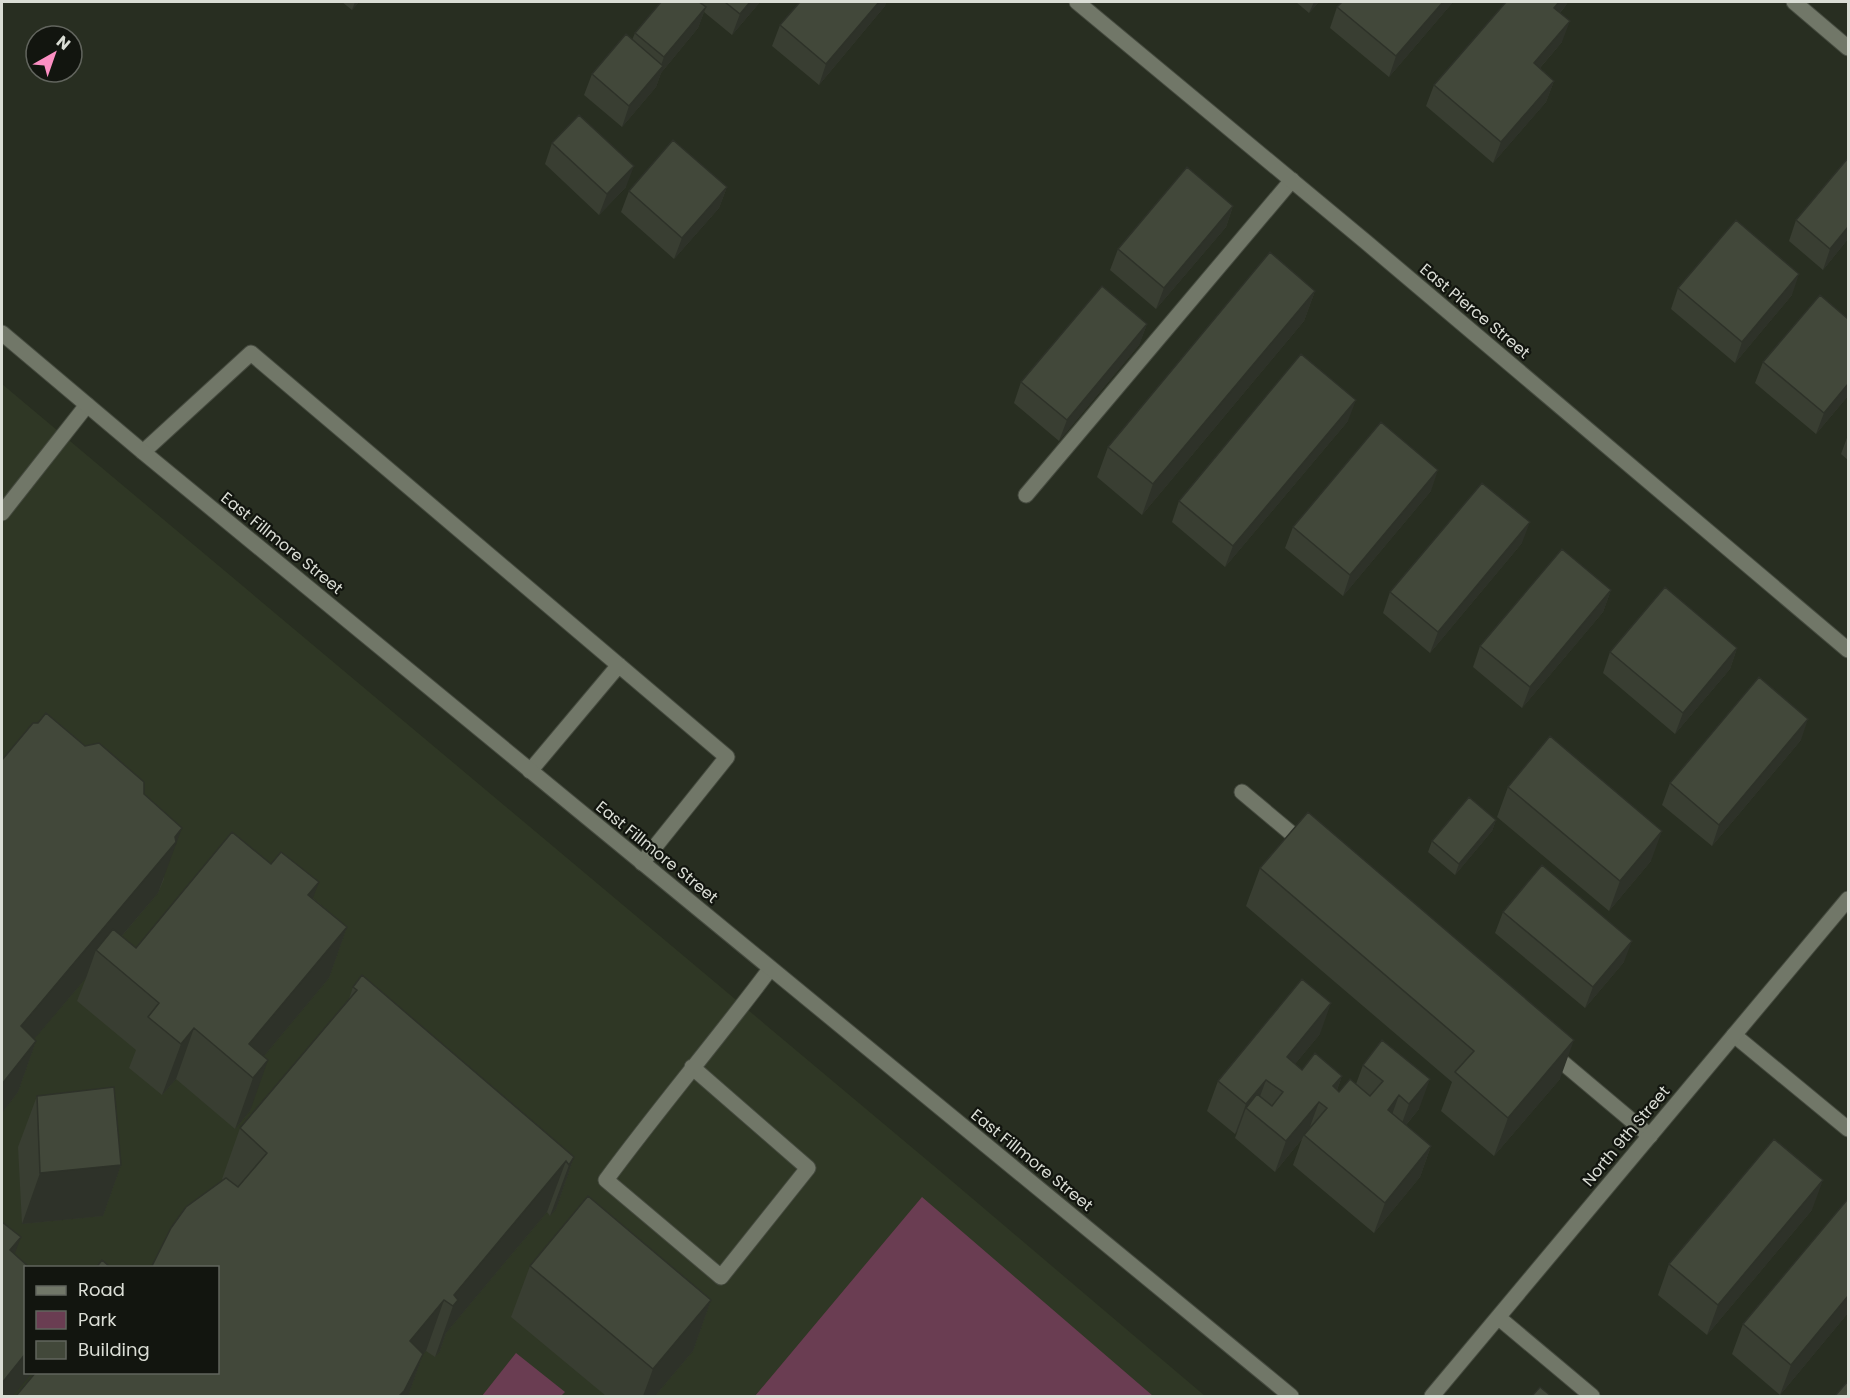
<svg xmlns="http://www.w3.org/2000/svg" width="1850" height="1398" viewBox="0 0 1850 1398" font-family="Poppins,sans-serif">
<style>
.built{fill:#2f3725;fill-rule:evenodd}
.green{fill:#6a3d52}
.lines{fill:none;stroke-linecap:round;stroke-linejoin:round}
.lane-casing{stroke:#454a3f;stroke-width:17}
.street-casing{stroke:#454a3f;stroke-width:17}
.lane{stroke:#717768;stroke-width:15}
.street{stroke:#717768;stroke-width:15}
.wall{fill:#393e32}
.shaded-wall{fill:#2e3229}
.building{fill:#42483a;stroke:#2e3229;stroke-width:1.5}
.labels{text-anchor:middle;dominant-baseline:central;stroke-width:4.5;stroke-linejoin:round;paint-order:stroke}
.street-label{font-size:16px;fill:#daddd5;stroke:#12150f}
</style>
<rect width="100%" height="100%" fill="#282e21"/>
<path class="built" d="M2,384L940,1171L1205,1396H2ZM26,1268H218V1372H26Z"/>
<path class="green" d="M922,1197L1153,1396H755Z
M516,1353L565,1392L561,1396H482Z"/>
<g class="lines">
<defs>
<path id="lane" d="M1794,2L1848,48
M143,452L251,353L727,757L642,863
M1026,495L1292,180
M2,513L87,405
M530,771L619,665
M1242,792L1304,844
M1734,1035L1848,1129
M1549,1051L1650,1136
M692,1067L808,1168L721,1277L606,1180C659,1108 717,1040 770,969"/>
<path id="street" d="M1077,2L1366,242L1848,650
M2,333L143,452L1291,1396
M1499,1318L1592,1396
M1432,1396L1848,899"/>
</defs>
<use href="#lane" class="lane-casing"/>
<use href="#street" class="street-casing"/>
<use href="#lane" class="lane"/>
<use href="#street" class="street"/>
</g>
<path class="wall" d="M342,2H359L352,10Z
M661,2H760L732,35L704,12L698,28L661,73L656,87L622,127L584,95L592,74L632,40L635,33Z
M800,2H886L885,6L819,85L772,46L780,25Z
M1296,2H1319L1309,13Z
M1453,2L1389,77L1330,28L1337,7Z
M1567,4L1560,13L1562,42L1540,68L1554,81L1546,102L1493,163L1426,106L1434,85Z
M552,143L626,187L599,215L545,164Z
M727,187L719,208L674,259L621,212L629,191Z
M1233,206L1226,227L1156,309L1110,270L1118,249Z
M1796,220L1848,239L1823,270L1789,241Z
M1678,288L1792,295L1735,363L1671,309Z
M1315,291L1304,321L1142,515L1097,477L1108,447Z
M1147,324L1139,345L1059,441L1014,403L1021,382Z
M1763,362L1848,396L1816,434L1755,383Z
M1348,421L1225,567L1172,522L1179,501Z
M1848,435V460L1841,454Z
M1431,491L1343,596L1285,548L1293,527Z
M1522,543L1430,653L1383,613L1390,592Z
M1611,590L1603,612L1522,708L1473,667L1480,646Z
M1737,648L1730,669L1675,734L1603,673L1610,652Z
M1801,740L1712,846L1662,805L1670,783Z
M85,746L144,794L164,879L158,893L122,936L136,948L313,898L347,927L329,978L264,1056L250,1111L235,1129L176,1079L162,1095L129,1068L136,1050L77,1001L86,978L34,1039L36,1041L18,1092L2,1113V760Z
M1508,787L1651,861L1609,911L1497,817Z
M1496,820L1492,831L1455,875L1428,852L1432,841Z
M1260,868L1560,1079L1494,1156L1441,1111L1452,1082L1246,906Z
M1503,912L1624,962L1585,1008L1495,933Z
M362,975L574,1157L556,1209L550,1216L547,1212L446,1333L440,1351L435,1357L426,1351L423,1354L408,1396H16L218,1372L223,1180L222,1179L240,1128L349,999L353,987Z
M1320,1034L1295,1064L1302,1070L1342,1076L1337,1090L1339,1092L1356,1084L1363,1065L1419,1109L1406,1125L1431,1146L1420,1177L1374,1233L1293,1165L1302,1139L1275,1172L1235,1138L1238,1130L1235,1134L1207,1111L1218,1081Z
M37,1096L121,1165L103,1216L22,1224L18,1147Z
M1812,1210L1707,1335L1658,1295L1669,1264Z
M530,1266L711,1300L693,1351L655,1396H606L511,1317Z
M1848,1313L1780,1395L1732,1354L1743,1324Z"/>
<path class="shaded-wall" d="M355,2H359L352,10Z
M750,2H760L732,35L740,14Z
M879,2H886L885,6L819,85L826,64Z
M1314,2H1319L1309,13Z
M1443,2H1453L1389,77L1396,56Z
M1559,2H1568L1567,4L1546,29L1554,8Z
M706,7L698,28L661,73L656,87L622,127L629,106L659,71L664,57Z
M1570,21L1562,42L1526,84L1534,63Z
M1554,81L1546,102L1493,163L1501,142Z
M634,166L626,187L599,215L607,194Z
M727,187L719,208L674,259L682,238Z
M1233,206L1226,227L1156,309L1164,288Z
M1848,227V239L1823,270L1830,249Z
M1799,274L1792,295L1735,363L1742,342Z
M1315,291L1304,321L1142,515L1153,484Z
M1147,324L1139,345L1059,441L1067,420Z
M1848,384V396L1816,434L1824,413Z
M1356,400L1348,421L1225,567L1233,546Z
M1438,470L1431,491L1343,596L1350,575Z
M1530,522L1522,543L1430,653L1438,632Z
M1611,590L1603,612L1522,708L1530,687Z
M1737,648L1730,669L1675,734L1683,713Z
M1808,719L1801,740L1712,846L1719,825Z
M1496,820L1492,831L1455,875L1459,864Z
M182,828L158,893L104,957L96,950L86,978L2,1077L21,1026Z
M1662,831L1651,861L1609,911L1620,881Z
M319,882L300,933L308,895Z
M347,927L329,978L249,1074V1044Z
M1632,941L1624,962L1585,1008L1593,987Z
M1331,1003L1320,1034L1275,1088L1287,1057Z
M194,1028L176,1079L162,1095L181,1044Z
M1574,1040L1560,1079L1494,1156L1508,1118Z
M36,1041L18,1092L2,1113V1084Z
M268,1060L250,1111L235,1129L253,1078Z
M1342,1076L1331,1106L1333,1086Z
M1430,1079L1419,1109L1398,1134L1409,1104Z
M1266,1080L1255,1110L1246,1108L1238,1130L1235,1134L1246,1104Z
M1399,1095L1388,1126V1110Z
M1319,1102L1308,1132L1304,1135L1302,1139L1275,1172L1286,1141Z
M1431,1146L1420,1177L1374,1233L1385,1203Z
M574,1157L556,1209L550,1216L569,1165Z
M566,1161L547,1212L446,1333L440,1351L435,1357L453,1306L454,1295Z
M121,1165L103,1216L22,1224L40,1173Z
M1823,1180L1812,1210L1707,1335L1718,1305Z
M21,1237L2,1288L10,1250Z
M1848,1296V1313L1780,1395L1791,1365Z
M444,1300L426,1351L392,1392L410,1341Z
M711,1300L693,1351L655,1396H643L653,1369Z
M26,1353V1372H33L13,1396H2V1383Z
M423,1354L408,1396H399Z"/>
<path class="building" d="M661,2H699L706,7L664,57L635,33Z
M725,2H750L740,14Z
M800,2H879L826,64L780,25Z
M1342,2H1443L1396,56L1337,7Z
M1506,2H1559L1554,8L1570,21L1534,63L1554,81L1501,142L1434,85Z
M626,34L663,66L629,106L592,74Z
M579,115L634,166L607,194L552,143Z
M673,140L727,187L682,238L629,191Z
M1848,158V227L1830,249L1796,220Z
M1187,167L1233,206L1164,288L1118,249Z
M1736,220L1799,274L1742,342L1678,288Z
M1270,252L1315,291L1153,484L1108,447Z
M1102,286L1147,324L1067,420L1021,382Z
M1820,295L1848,319V384L1824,413L1763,362Z
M1301,354L1356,400L1233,546L1179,501Z
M1381,422L1438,470L1350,575L1293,527Z
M1482,483L1530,522L1438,632L1390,592Z
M1562,549L1611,590L1530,687L1480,646Z
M1665,587L1737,648L1683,713L1610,652Z
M1759,677L1808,719L1719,825L1670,783Z
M46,713L85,746L99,743L144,782V794L182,828L175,837L176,842L21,1026L36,1041L2,1084V760L33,723H38Z
M1550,736L1662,831L1620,881L1508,787Z
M1469,797L1496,820L1459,864L1432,841Z
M1308,812L1574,1040L1508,1118L1455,1072L1474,1051L1260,868Z
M232,832L271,864L281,852L319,882L308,895L347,927L249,1044L268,1060L253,1078L194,1028L181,1044L148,1017L159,1003L96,950L113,929L136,948Z
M1542,865L1632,941L1593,987L1503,912Z
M362,975L574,1157L569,1165L566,1161L454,1295L458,1300L453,1306L444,1300L410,1341L423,1354L404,1391L399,1396H16L36,1372H218V1268H151L171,1228L186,1207L226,1178L238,1187L267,1153L240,1128L357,990L353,987Z
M1302,979L1331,1003L1287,1057L1302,1070L1315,1053L1342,1076L1333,1086L1339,1092L1350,1079L1370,1096L1383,1081L1363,1065L1382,1040L1430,1079L1409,1104L1399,1095L1388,1110L1431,1146L1385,1203L1304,1135L1327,1108L1319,1102L1286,1141L1246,1108L1257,1094L1272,1106L1283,1092L1266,1080L1246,1104L1218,1081Z
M114,1087L121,1165L40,1173L37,1096Z
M1774,1139L1823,1180L1718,1305L1669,1264Z
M588,1196L711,1300L653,1369L530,1266Z
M1847,1200L1848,1201V1296L1791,1365L1743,1324Z
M2,1222L21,1237L10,1250L30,1268H26V1353L2,1383Z
M102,1260L111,1268H96Z
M1848,1381V1396H1835Z
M1540,1387L1551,1396H1532Z"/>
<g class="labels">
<g class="street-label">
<text transform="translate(1475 311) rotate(40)">East Pierce Street</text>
<text transform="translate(282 543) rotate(39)">East Fillmore Street</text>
<text transform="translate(657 852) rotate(39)">East Fillmore Street</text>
<text transform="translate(1626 1136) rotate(-50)">North 9th Street</text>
<text transform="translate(1032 1160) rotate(39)">East Fillmore Street</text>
</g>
</g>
<rect width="1850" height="1398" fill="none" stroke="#daddd5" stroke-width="6"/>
<rect x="24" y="1266" width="195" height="108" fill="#12150f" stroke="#62655e" stroke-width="1.5"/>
<rect x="36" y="1286" width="30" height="9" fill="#717768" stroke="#62655e" stroke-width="1.5"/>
<text x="78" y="1296" font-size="18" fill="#daddd5">Road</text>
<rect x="36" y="1311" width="30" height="18" fill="#6a3d52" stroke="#62655e" stroke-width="1.5"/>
<text x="78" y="1326" font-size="18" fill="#daddd5">Park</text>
<rect x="36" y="1341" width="30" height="18" fill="#42483a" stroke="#62655e" stroke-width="1.5"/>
<text x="78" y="1356" font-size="18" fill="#daddd5">Building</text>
<g transform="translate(54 54) rotate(40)"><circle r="28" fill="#12150f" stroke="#62655e" stroke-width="1.5"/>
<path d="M0-4.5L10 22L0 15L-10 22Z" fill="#fc8fc3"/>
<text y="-9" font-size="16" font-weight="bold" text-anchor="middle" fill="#daddd5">N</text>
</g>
</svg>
